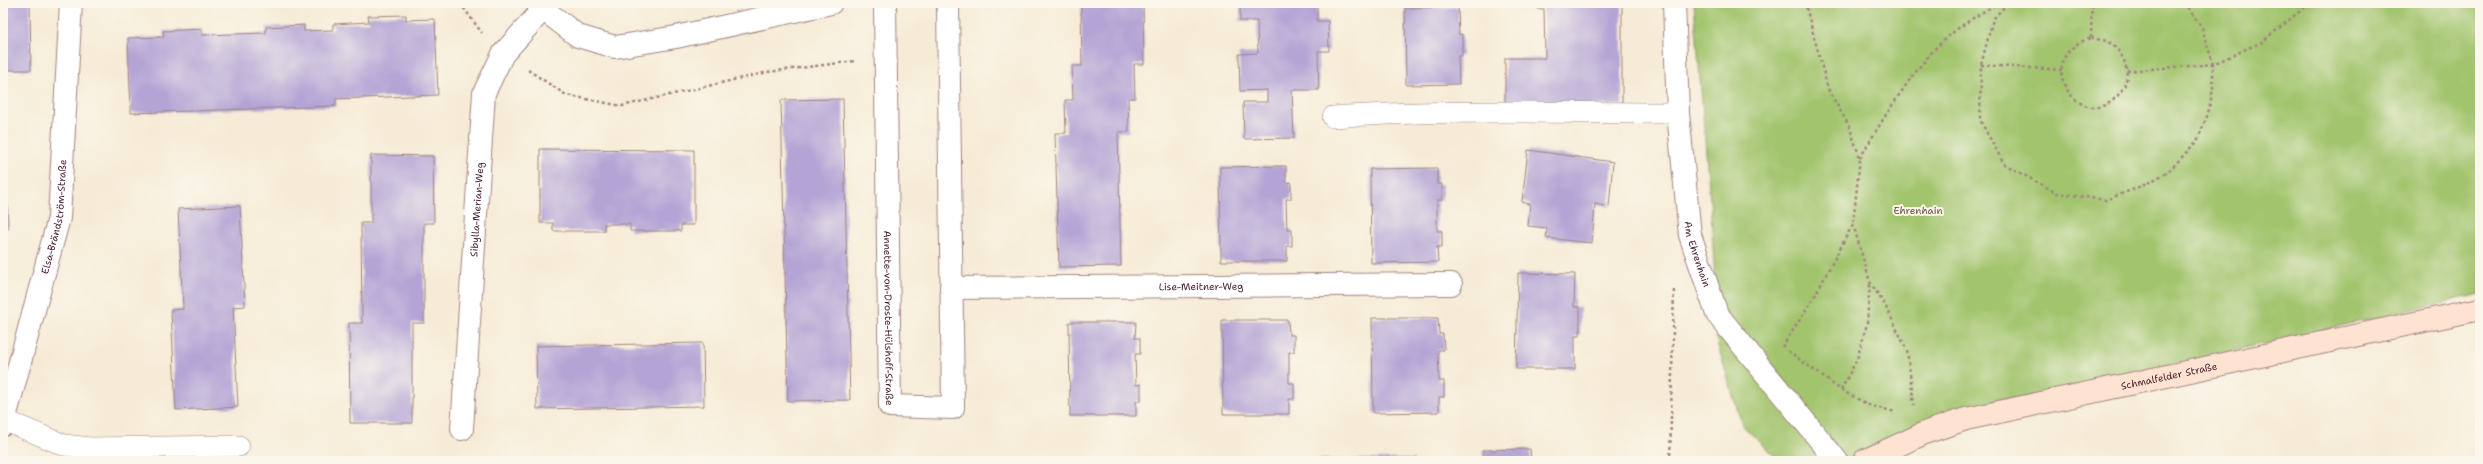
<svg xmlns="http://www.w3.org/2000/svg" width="2483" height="464" viewBox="0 0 2483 464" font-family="'Shantell Sans',sans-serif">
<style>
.green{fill:#a2c46d;stroke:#76724c}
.building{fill:#b4a4d5}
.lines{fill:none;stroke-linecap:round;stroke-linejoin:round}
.lane-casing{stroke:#a08580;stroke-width:22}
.street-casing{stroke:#a08580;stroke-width:24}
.secondary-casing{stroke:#a08580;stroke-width:24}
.path{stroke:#a08580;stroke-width:2.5;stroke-dasharray:3 3;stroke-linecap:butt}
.lane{stroke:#fff;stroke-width:21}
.street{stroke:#fff;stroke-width:22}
.secondary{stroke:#fee3d2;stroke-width:22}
.labels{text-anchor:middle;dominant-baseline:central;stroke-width:4;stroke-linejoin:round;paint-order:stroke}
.street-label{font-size:10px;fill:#4a1f2b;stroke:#fbf7ec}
.park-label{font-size:10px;fill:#64513f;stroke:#fbf7ec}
</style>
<rect width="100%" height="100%" fill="#fbf7ec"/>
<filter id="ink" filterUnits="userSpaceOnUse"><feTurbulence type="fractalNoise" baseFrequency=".025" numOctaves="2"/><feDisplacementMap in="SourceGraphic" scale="8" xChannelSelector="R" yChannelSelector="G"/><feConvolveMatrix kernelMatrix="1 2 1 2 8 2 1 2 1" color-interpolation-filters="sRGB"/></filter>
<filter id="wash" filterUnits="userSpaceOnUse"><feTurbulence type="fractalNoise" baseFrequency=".012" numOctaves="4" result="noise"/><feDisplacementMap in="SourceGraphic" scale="16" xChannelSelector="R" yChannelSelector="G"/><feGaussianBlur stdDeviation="0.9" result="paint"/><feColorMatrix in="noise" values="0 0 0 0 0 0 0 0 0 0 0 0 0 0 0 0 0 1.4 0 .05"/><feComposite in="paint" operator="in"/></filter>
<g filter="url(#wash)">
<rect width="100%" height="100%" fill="#f6ebd6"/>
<path class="green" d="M1694,3H2480V294L1931,420L1843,461H1780L1742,425L1716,339L1717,314L1711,214Z"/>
<g id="blocks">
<path class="building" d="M3,3H30L31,70H3Z
M1081,3H1143L1144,64H1134L1135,98H1128L1129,132H1118L1121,266L1059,267L1055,133H1066L1065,100H1073L1072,66H1082Z
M1240,3H1317V21H1328L1329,51H1318L1319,90H1292L1294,138L1244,139L1243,102H1267V90L1240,91L1239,54L1258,53L1257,21H1240Z
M1537,3H1622V105H1505V58H1545L1544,9H1537Z
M1458,7L1459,35L1462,34V56H1458L1459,84L1406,85L1405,8Z
M406,15V20L435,19L438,95L336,99V106L131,113L128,38L164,37L163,31L202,29V35L266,33V27L304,25V31L333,30V24L369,22L368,16Z
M843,99L850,400L788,401L781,100Z
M6,146L8,229H3V147Z
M540,149L694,150V225H681V231H630V224H604V231H553V223H540Z
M1528,150L1613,162L1609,207L1595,204L1592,243L1546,238L1547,228L1528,226L1530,204L1522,202Z
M371,155L433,156L434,223H424V323H412V423H350L349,323H362L361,223H371Z
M1286,166V183L1291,182V199H1286L1287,229H1292V246H1287V261H1221L1220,167Z
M1437,168V184H1442V200H1437V231H1442V247H1437L1438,262L1371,263L1370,169Z
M240,206L245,306L233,307L238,407L176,410L171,310L183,309L178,209Z
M1518,273L1575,274L1574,307H1580V336H1575V369H1516Z
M1372,318H1438L1439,334H1443L1444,350H1438L1439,381H1444V397H1439V412L1373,413Z
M1222,320H1288L1289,335H1294V352H1289V383H1294V399H1289V414H1223Z
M1069,322H1136L1135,338H1140V354H1135L1136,385L1141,384V401H1136V416H1070Z
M703,343L704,406L537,409L536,346Z
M1530,449L1531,461H1483V450Z
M1319,459H1414V461H1319Z"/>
</g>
</g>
<g filter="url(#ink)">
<use href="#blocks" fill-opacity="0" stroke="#a08580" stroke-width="1"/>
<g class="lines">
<defs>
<path id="lane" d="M1333,117C1448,109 1563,113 1678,113
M4,420L64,445L90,448L239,446"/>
<g id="street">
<path d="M538,3L543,9L578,36L615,47L676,37L831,3"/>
<path id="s1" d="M885,3L890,406L953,408L948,3"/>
<path id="s2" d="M1674,3L1678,113L1690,235L1717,314L1837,461"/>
<path id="s3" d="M951,288L1451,284"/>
<path id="s4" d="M3,425L59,218L71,3"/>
<path id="s5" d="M462,429L484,93L503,54L543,9"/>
</g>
<g id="secondary">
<path id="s6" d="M1864,461L1927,432L1966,419L2480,309"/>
</g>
</defs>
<use href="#lane" class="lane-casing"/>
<use href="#street" class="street-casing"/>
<use href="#secondary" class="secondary-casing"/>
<path class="path" d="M460,3L482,33
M2008,3L1993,19L1981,65L1980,120L2004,164L2057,193L2106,200L2144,185L2168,172L2197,141L2208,114L2213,89V64L2202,28L2185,3
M2091,38C2096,39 2102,40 2106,41C2122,48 2133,72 2123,88C2089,145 2023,59 2091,38Z
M2091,38L2092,3
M1981,65L2063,70
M528,70L566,95L622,106L768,72L855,61
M2127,71L2213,64L2262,42L2310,3
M1860,158C1881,122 1906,81 1934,50C1952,30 1976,16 1998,3
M1853,224L1870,282L1885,305L1907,350L1914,405
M1782,347L1812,301L1853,224L1860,158L1849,126L1828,89L1805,3
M1788,351L1841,390L1871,406L1896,412
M1841,390L1857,359L1867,324L1870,282
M1670,461L1674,287"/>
<use href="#lane" class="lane"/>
<use href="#street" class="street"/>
<use href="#secondary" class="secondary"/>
</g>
</g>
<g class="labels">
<g class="street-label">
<text stroke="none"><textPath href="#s5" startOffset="220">Sibylla-Merian-Weg</textPath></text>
<text stroke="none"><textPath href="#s4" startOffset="215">Elsa-Brändström-Straße</textPath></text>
<text stroke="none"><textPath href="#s2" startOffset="253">Am Ehrenhain</textPath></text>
<text stroke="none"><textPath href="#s3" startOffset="250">Lise-Meitner-Weg</textPath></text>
<text stroke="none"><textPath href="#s1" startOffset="315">Annette-von-Droste-Hülshoff-Straße</textPath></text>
<text stroke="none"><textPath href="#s6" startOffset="318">Schmalfelder Straße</textPath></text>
</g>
<g class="park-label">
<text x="1918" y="210">Ehrenhain</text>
</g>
</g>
<rect width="2483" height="464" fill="none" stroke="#fbf7ec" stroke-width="16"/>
</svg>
